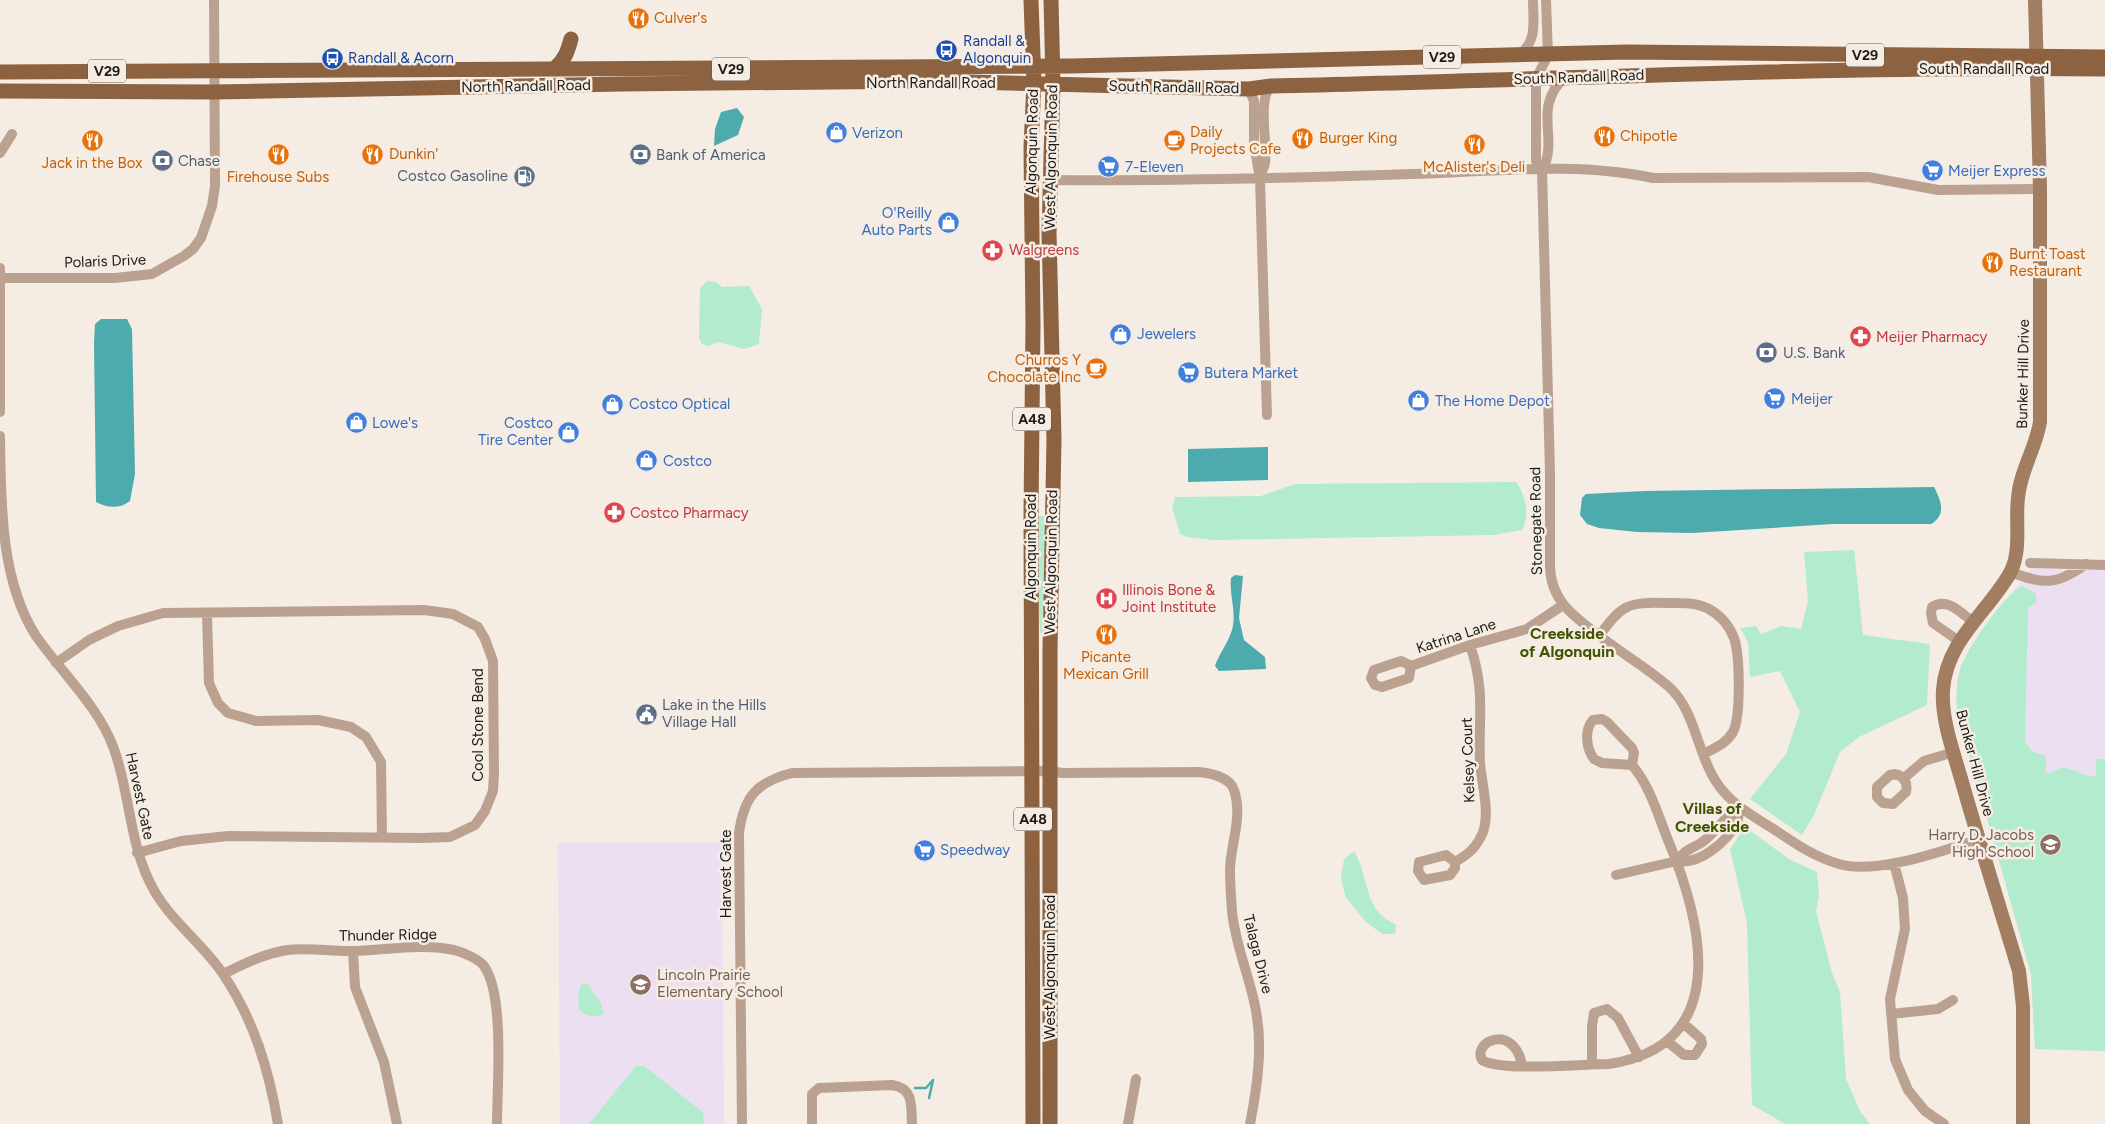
<svg xmlns="http://www.w3.org/2000/svg" width="2105" height="1124" viewBox="0 0 2105 1124" font-family="Figtree,sans-serif">
<style>
.education{fill:#eddff2}
.green{fill:#b2ebcd}
.water{fill:#4daaad}
.lines{fill:none;stroke-linecap:round;stroke-linejoin:round}
.stream{stroke:#4daaad;stroke-width:2.5}
.street{stroke:#bba290;stroke-width:10}
.secondary{stroke:#a17d62;stroke-width:14}
.primary{stroke:#8d6240;stroke-width:15}
.labels{text-anchor:middle;dominant-baseline:central;stroke-width:5;stroke-linejoin:round;paint-order:stroke}
.shield{fill:#f5ede4;stroke:#5d5954;stroke-width:1}
.shield-label{font-size:14px;font-weight:bold;fill:#1c1916}
.food-label{font-size:15px;fill:#c56008;stroke:#f5ede4;text-anchor:start}
.transit-label{font-size:15px;fill:#164399;stroke:#f5ede4;text-anchor:start}
.street-label{font-size:15px;fill:#1c1916;stroke:#f5ede4}
.shop-label{font-size:15px;fill:#366cbe;stroke:#f5ede4;text-anchor:start}
.service-label{font-size:15px;fill:#4e5e75;stroke:#f5ede4;text-anchor:start}
.health-label{font-size:15px;fill:#be3a42;stroke:#f5ede4;text-anchor:start}
.education-label{font-size:15px;fill:#785e54;stroke:#f5ede4;text-anchor:end}
.neighbourhood-label{font-size:16px;font-weight:bold;fill:#425301;stroke:#f5ede4}
</style>
<rect width="100%" height="100%" fill="#f5ede4"/>
<path class="education" d="M2031,568L2105,570V1051L2035,1049L2031,974L1957,712V683L1965,658L1971,645Z
M722,842L724,1124H560L558,843Z"/>
<path class="green" d="M707,281L716,282L722,287L749,286L762,309L759,344L744,349L719,342L707,346L702,344L699,338L700,288Z
M1516,482C1526,496 1530,514 1522,530L1493,535L1214,540L1187,537L1180,534L1172,507L1175,497L1261,496L1295,484Z
M1034,516H1046L1042,633H1040Z
M1854,550L1863,635L1930,644L1927,705L1859,737L1840,752L1814,815L1802,835L1750,799L1786,754L1800,712L1780,671L1750,677L1748,642L1740,628L1756,626L1761,634L1781,626L1801,629L1808,601L1804,552Z
M2022,586L2036,594V603L2028,608L2025,742L2033,752L2046,756V773C2054,773 2057,767 2065,768C2076,769 2080,776 2096,776V759H2105V1051L2035,1049L2031,974L1957,712C1956,697 1956,683 1960,669C1966,651 2005,593 2022,586Z
M1745,827L1789,859L1817,872L1819,896L1816,911L1832,973L1840,992L1846,1079L1860,1111L1870,1124H1785L1752,1105L1747,923L1730,849Z
M1354,851C1366,870 1365,897 1380,914C1384,918 1391,922 1396,925L1395,934H1382L1366,922L1346,898L1341,878L1344,859Z
M581,984H588L601,1003L604,1014C596,1018 586,1017 579,1010L578,996Z
M636,1066H644L703,1112L704,1124H589Z"/>
<path class="water" d="M737,108L744,117L738,135L714,146L715,129L721,112Z
M101,319H127L132,329L135,474L130,501C120,509 107,508 96,502L94,343L95,324Z
M1268,447V480L1188,482V449Z
M1934,487C1942,502 1946,515 1931,524H1833L1693,533L1637,532L1599,528L1587,524L1580,515L1582,498L1586,494L1644,491Z
M1235,575L1243,576L1239,618L1244,640L1265,657L1266,669L1219,671L1215,666C1219,654 1228,643 1232,630C1237,613 1229,595 1231,578Z"/>
<g class="lines">
<path class="stream" d="M915,1088H926L933,1080
M929,1098L933,1080"/>
<path class="street" d="M1546,0L1548,55L1536,79V161L1542,170L1550,472V567C1551,602 1575,617 1601,637C1623,654 1647,668 1668,686C1695,709 1697,752 1715,780C1729,803 1751,815 1772,828C1793,842 1814,857 1839,864C1876,875 1942,851 1979,839
M1518,56C1538,41 1533,22 1533,0
M1249,89L1254,101V144L1260,179L1267,415
M0,153L12,134
M1542,170C1560,140 1531,108 1565,77
M1260,178C1261,173 1264,168 1265,163C1268,144 1257,99 1271,86
M1050,180C1171,181 1291,178 1412,174C1491,172 1575,161 1653,178L1868,177L1938,190L2040,189
M0,268V412
M0,278H115L152,274L184,256L193,249L201,238L212,206L215,186L214,0
M0,436C1,502 0,580 36,636C62,673 99,707 114,749C131,796 129,848 155,892C174,924 203,944 223,974C254,1020 269,1070 278,1124
M2030,563L2105,565
M2010,572C2043,584 2056,586 2086,564
M207,614L209,683L218,703L228,713L256,721L318,720L351,727L366,737L381,762L382,838
M1599,636C1622,605 1627,602 1665,603C1679,603 1694,602 1707,608C1719,614 1729,625 1734,638C1740,655 1741,717 1733,732C1726,744 1715,748 1703,754
M1959,641L1933,623L1931,613L1932,607C1948,597 1961,613 1973,622
M1401,661L1411,666L1409,678L1382,687L1375,685L1371,678L1374,670Z
M56,663L89,640L118,626L163,613L424,610L453,614L478,627L485,639L493,661L494,772L493,791L485,811L475,825L450,837L422,838L228,836L181,841L137,853
M1411,666L1470,645L1527,629L1563,605
M1895,774C1904,776 1908,782 1906,792L1893,804L1883,803L1877,797V787L1890,775Z
M1904,778L1924,761L1954,752
M1446,855L1455,862V868L1450,875L1424,880L1418,871L1419,862Z
M1455,862C1469,854 1477,847 1483,832C1490,812 1482,785 1480,763C1478,718 1486,692 1470,645
M1894,863L1903,898L1905,929L1890,999L1895,1059L1908,1090L1925,1111L1944,1124
M1616,875L1677,861C1700,865 1726,842 1737,823C1739,819 1738,812 1739,808C1723,817 1716,833 1701,843C1691,849 1684,850 1677,861
M353,951L355,987L384,1062L397,1124
M223,974C244,964 263,954 287,950C309,947 333,952 355,951C387,950 423,943 454,950C462,952 479,959 484,966C505,995 497,1087 497,1124
M1891,1014L1938,1009L1953,1000
M1668,1042L1684,1055H1695L1702,1044L1701,1039L1683,1023
M1592,1064V1026L1594,1013L1607,1009L1618,1018L1639,1057
M1522,1065C1514,1023 1472,1041 1482,1060C1500,1072 1583,1064 1609,1064C1732,1046 1703,924 1668,840C1658,815 1650,786 1632,765L1634,753L1632,748L1607,722L1602,719L1593,720C1584,730 1586,748 1594,759L1602,763L1632,765
M742,1124L739,833C744,796 757,782 792,773L1050,771L1062,773L1199,772C1210,773 1230,777 1234,790C1243,817 1231,842 1230,869C1230,882 1231,897 1232,911C1235,945 1250,977 1256,1011C1263,1048 1257,1088 1250,1124
M812,1124V1094L819,1088L892,1085C914,1088 911,1106 912,1124
M1128,1124L1136,1079"/>
<path class="secondary" d="M2023,1124V1006L2019,971C2000,908 1980,845 1962,782C1954,753 1941,720 1943,690C1946,641 1988,612 2010,573C2022,551 2015,521 2018,498C2020,471 2036,448 2040,422V189L2035,0"/>
<path class="primary" d="M1031,0L1034,83L1031,147L1033,324L1031,514L1033,1124
M555,68C565,60 568,50 571,39
M0,72L1072,66L1627,52L2105,57
M0,91L214,92L622,84L930,81L1249,89L1271,86C1549,80 1827,66 2105,69
M1050,1124V649L1054,440L1049,233L1053,83L1051,0"/>
</g>
<defs>
<symbol id="restaurant-disc" viewBox="-11 -11 22 22"><circle r="9.5" fill="#e8710a" stroke="#f5ede4"/><path d="M-5-6h1v4h1v-4h1v4h1v-4h1v5L-1.5 .5V6h-2V.5L-5-1ZM5-6V6H3V1.5H1.5Q1.5-4 5-6Z" fill="#fff"/></symbol>
<symbol id="bus-disc" viewBox="-11 -11 22 22"><circle r="9.5" fill="#1a4fb4" stroke="#f5ede4"/><path d="M-5-6H5V4H4V6H2V4H-2V6H-4V4H-5ZM-3.5-4V0h7V-4ZM-3.5 1.2v1.5H-2V1.2ZM2 1.2v1.5H3.5V1.2Z" fill="#fff"/></symbol>
<symbol id="shop-disc" viewBox="-11 -11 22 22"><circle r="9.5" fill="#3f7fe0" stroke="#f5ede4"/><path d="M-5-2.5h2.3a2.7 3.5 0 0 1 5.4 0H5L5.5 6h-11ZM-1.5-2.5h3a1.5 2.3 0 0 0-3 0Z" fill="#fff"/></symbol>
<symbol id="cafe-disc" viewBox="-11 -11 22 22"><circle r="9.5" fill="#e8710a" stroke="#f5ede4"/><path d="M-5.5-4.5H6V0H3Q3 3.5 0 3.5H-2.5Q-5.5 3.5-5.5 0ZM3-3.2v2h1.7v-2ZM-6 4.5H4V6H-6Z" fill="#fff"/></symbol>
<symbol id="bank-disc" viewBox="-11 -11 22 22"><circle r="9.5" fill="#5c6f8a" stroke="#f5ede4"/><path d="M-6-4H6V4H-6ZM0-2.3a2.3 2.3 0 1 0 0 4.6a2.3 2.3 0 1 0 0-4.6Z" fill="#fff"/></symbol>
<symbol id="supermarket-disc" viewBox="-11 -11 22 22"><circle r="9.5" fill="#3f7fe0" stroke="#f5ede4"/><path d="M-6-5.5h2.5l.6 2H6L4.5 2H-2.5L-4.4-4H-6ZM-1.5 3.2a1.3 1.3 0 1 0 .1 0ZM3 3.2a1.3 1.3 0 1 0 .1 0Z" fill="#fff"/></symbol>
<symbol id="fuel-disc" viewBox="-11 -11 22 22"><circle r="9.5" fill="#5c6f8a" stroke="#f5ede4"/><path d="M-5.5-6h7V0h2V4h1.3V-2.5L3-4.5l.8-.8L6-3V5H2.5V1h-1V6h-7ZM-4.2-4.7v3.2H.2V-4.7Z" fill="#fff"/></symbol>
<symbol id="pharmacy-disc" viewBox="-11 -11 22 22"><circle r="9.5" fill="#e0444e" stroke="#f5ede4"/><path d="M-2-6h4v4h4v4h-4v4h-4v-4h-4v-4h4Z" fill="#fff"/></symbol>
<symbol id="hospital-disc" viewBox="-11 -11 22 22"><circle r="9.5" fill="#e0444e" stroke="#f5ede4"/><path d="M-5-5h3v3.5h4V-5h3V5h-3V1.5h-4V5h-3Z" fill="#fff"/></symbol>
<symbol id="civic-disc" viewBox="-11 -11 22 22"><circle r="9.5" fill="#5c6f8a" stroke="#f5ede4"/><path d="M-.6-6.5H3V-4.5H.6V-3L4-1V1h2V6H-6V1h2V-1L-.6-3ZM-1.2 2.5V6h2.4V2.5Z" fill="#fff"/></symbol>
<symbol id="school-disc" viewBox="-11 -11 22 22"><circle r="9.5" fill="#8d6e63" stroke="#f5ede4"/><path d="M0-5L7-2L0 1L-7-2ZM-4 1L0 2.5L4 1V4Q0 6-4 4Z" fill="#fff"/></symbol>
</defs>
<g fill-rule="evenodd">
<use href="#restaurant-disc" x="626" y="6" width="25" height="25"/>
<use href="#bus-disc" x="934" y="38" width="25" height="25"/>
<use href="#bus-disc" x="320" y="46" width="25" height="25"/>
<use href="#shop-disc" x="824" y="120" width="25" height="25"/>
<use href="#restaurant-disc" x="1592" y="124" width="25" height="25"/>
<use href="#restaurant-disc" x="1290" y="126" width="25" height="25"/>
<use href="#restaurant-disc" x="80" y="128" width="25" height="25"/>
<use href="#cafe-disc" x="1162" y="128" width="25" height="25"/>
<use href="#restaurant-disc" x="1462" y="132" width="25" height="25"/>
<use href="#restaurant-disc" x="266" y="142" width="25" height="25"/>
<use href="#restaurant-disc" x="360" y="142" width="25" height="25"/>
<use href="#bank-disc" x="628" y="142" width="25" height="25"/>
<use href="#bank-disc" x="150" y="148" width="25" height="25"/>
<use href="#supermarket-disc" x="1096" y="154" width="25" height="25"/>
<use href="#supermarket-disc" x="1920" y="158" width="25" height="25"/>
<use href="#fuel-disc" x="512" y="164" width="25" height="25"/>
<use href="#shop-disc" x="936" y="210" width="25" height="25"/>
<use href="#pharmacy-disc" x="980" y="238" width="25" height="25"/>
<use href="#restaurant-disc" x="1980" y="250" width="25" height="25"/>
<use href="#shop-disc" x="1108" y="322" width="25" height="25"/>
<use href="#pharmacy-disc" x="1848" y="324" width="25" height="25"/>
<use href="#bank-disc" x="1754" y="340" width="25" height="25"/>
<use href="#cafe-disc" x="1084" y="356" width="25" height="25"/>
<use href="#supermarket-disc" x="1176" y="360" width="25" height="25"/>
<use href="#supermarket-disc" x="1762" y="386" width="25" height="25"/>
<use href="#shop-disc" x="1406" y="388" width="25" height="25"/>
<use href="#shop-disc" x="600" y="392" width="25" height="25"/>
<use href="#shop-disc" x="344" y="410" width="25" height="25"/>
<use href="#shop-disc" x="556" y="420" width="25" height="25"/>
<use href="#shop-disc" x="634" y="448" width="25" height="25"/>
<use href="#pharmacy-disc" x="602" y="500" width="25" height="25"/>
<use href="#hospital-disc" x="1094" y="586" width="25" height="25"/>
<use href="#restaurant-disc" x="1094" y="622" width="25" height="25"/>
<use href="#civic-disc" x="634" y="702" width="25" height="25"/>
<use href="#school-disc" x="2038" y="832" width="25" height="25"/>
<use href="#supermarket-disc" x="912" y="838" width="25" height="25"/>
<use href="#school-disc" x="628" y="972" width="25" height="25"/>
</g>
<g class="labels">
<g class="shield">
<rect x="1846" y="43.5" width="38" height="23" rx="4"/>
<rect x="1423" y="45.5" width="38" height="23" rx="4"/>
<rect x="712" y="57.5" width="38" height="23" rx="4"/>
<rect x="88" y="59.5" width="38" height="23" rx="4"/>
<rect x="1013" y="407.5" width="38" height="23" rx="4"/>
<rect x="1014" y="807.5" width="38" height="23" rx="4"/>
</g>
<g class="shield-label">
<text x="1865" y="55">V29</text>
<text x="1442" y="57">V29</text>
<text x="731" y="69">V29</text>
<text x="107" y="71">V29</text>
<text x="1032" y="419">A48</text>
<text x="1033" y="819">A48</text>
</g>
<g class="food-label">
<text x="654" y="18">Culver's</text>
<text x="1190" y="132">Daily<tspan x="1190" dy="17">Projects Cafe</tspan></text>
<text x="1620" y="136">Chipotle</text>
<text x="1319" y="138">Burger King</text>
<text x="389" y="154">Dunkin'</text>
<text x="92" y="163" text-anchor="middle">Jack in the Box</text>
<text x="1474" y="167" text-anchor="middle">McAlister's Deli</text>
<text x="278" y="177" text-anchor="middle">Firehouse Subs</text>
<text x="2009" y="254">Burnt Toast<tspan x="2009" dy="17">Restaurant</tspan></text>
<text x="1081" y="360" text-anchor="end">Churros Y<tspan x="1081" dy="17">Chocolate Inc</tspan></text>
<text x="1106" y="657" text-anchor="middle">Picante<tspan x="1106" dy="17">Mexican Grill</tspan></text>
</g>
<g class="transit-label">
<text x="963" y="41">Randall &amp;<tspan x="963" dy="17">Algonquin</tspan></text>
<text x="348" y="58">Randall &amp; Acorn</text>
</g>
<g class="street-label">
<text x="1984" y="69">South Randall Road</text>
<text transform="translate(1579 77) rotate(-2)">South Randall Road</text>
<text x="931" y="83">North Randall Road</text>
<text transform="translate(526 86) rotate(-1)">North Randall Road</text>
<text transform="translate(1174 87) rotate(1)">South Randall Road</text>
<text transform="translate(1032 142) rotate(-89)">Algonquin Road</text>
<text transform="translate(1051 157) rotate(-89)">West Algonquin Road</text>
<text transform="translate(105 261) rotate(-2)">Polaris Drive</text>
<text transform="translate(2023 374) rotate(-89)">Bunker Hill Drive</text>
<text transform="translate(1536 521) rotate(-91)">Stonegate Road</text>
<text transform="translate(1031 547) rotate(-90)">Algonquin Road</text>
<text transform="translate(1051 562) rotate(-89)">West Algonquin Road</text>
<text transform="translate(1456 636) rotate(-18)">Katrina Lane</text>
<text transform="translate(478 725) rotate(-90)">Cool Stone Bend</text>
<text transform="translate(1468 760) rotate(-92)">Kelsey Court</text>
<text transform="translate(1975 763) rotate(75)">Bunker Hill Drive</text>
<text transform="translate(140 796) rotate(78)">Harvest Gate</text>
<text transform="translate(726 874) rotate(-90)">Harvest Gate</text>
<text transform="translate(388 935) rotate(-1)">Thunder Ridge</text>
<text transform="translate(1258 954) rotate(76)">Talaga Drive</text>
<text transform="translate(1050 967) rotate(-90)">West Algonquin Road</text>
</g>
<g class="shop-label">
<text x="852" y="133">Verizon</text>
<text x="1125" y="167">7-Eleven</text>
<text x="1948" y="171">Meijer Express</text>
<text x="932" y="213" text-anchor="end">O'Reilly<tspan x="932" dy="17">Auto Parts</tspan></text>
<text x="1137" y="334">Jewelers</text>
<text x="1204" y="373">Butera Market</text>
<text x="1791" y="399">Meijer</text>
<text x="1435" y="401">The Home Depot</text>
<text x="629" y="404">Costco Optical</text>
<text x="372" y="423">Lowe's</text>
<text x="553" y="423" text-anchor="end">Costco<tspan x="553" dy="17">Tire Center</tspan></text>
<text x="663" y="461">Costco</text>
<text x="940" y="850">Speedway</text>
</g>
<g class="service-label">
<text x="656" y="155">Bank of America</text>
<text x="178" y="161">Chase</text>
<text x="508" y="176" text-anchor="end">Costco Gasoline</text>
<text x="1783" y="353">U.S. Bank</text>
<text x="662" y="705">Lake in the Hills<tspan x="662" dy="17">Village Hall</tspan></text>
</g>
<g class="health-label">
<text x="1009" y="250">Walgreens</text>
<text x="1876" y="337">Meijer Pharmacy</text>
<text x="630" y="513">Costco Pharmacy</text>
<text x="1122" y="590">Illinois Bone &amp;<tspan x="1122" dy="17">Joint Institute</tspan></text>
</g>
<g class="education-label">
<text x="2034" y="835">Harry D. Jacobs<tspan x="2034" dy="17">High School</tspan></text>
<text x="657" y="975" text-anchor="start">Lincoln Prairie<tspan x="657" dy="17">Elementary School</tspan></text>
</g>
<g class="neighbourhood-label">
<text x="1567" y="633">Creekside<tspan x="1567" dy="18">of Algonquin</tspan></text>
<text x="1712" y="808">Villas of<tspan x="1712" dy="18">Creekside</tspan></text>
</g>
</g>
</svg>
